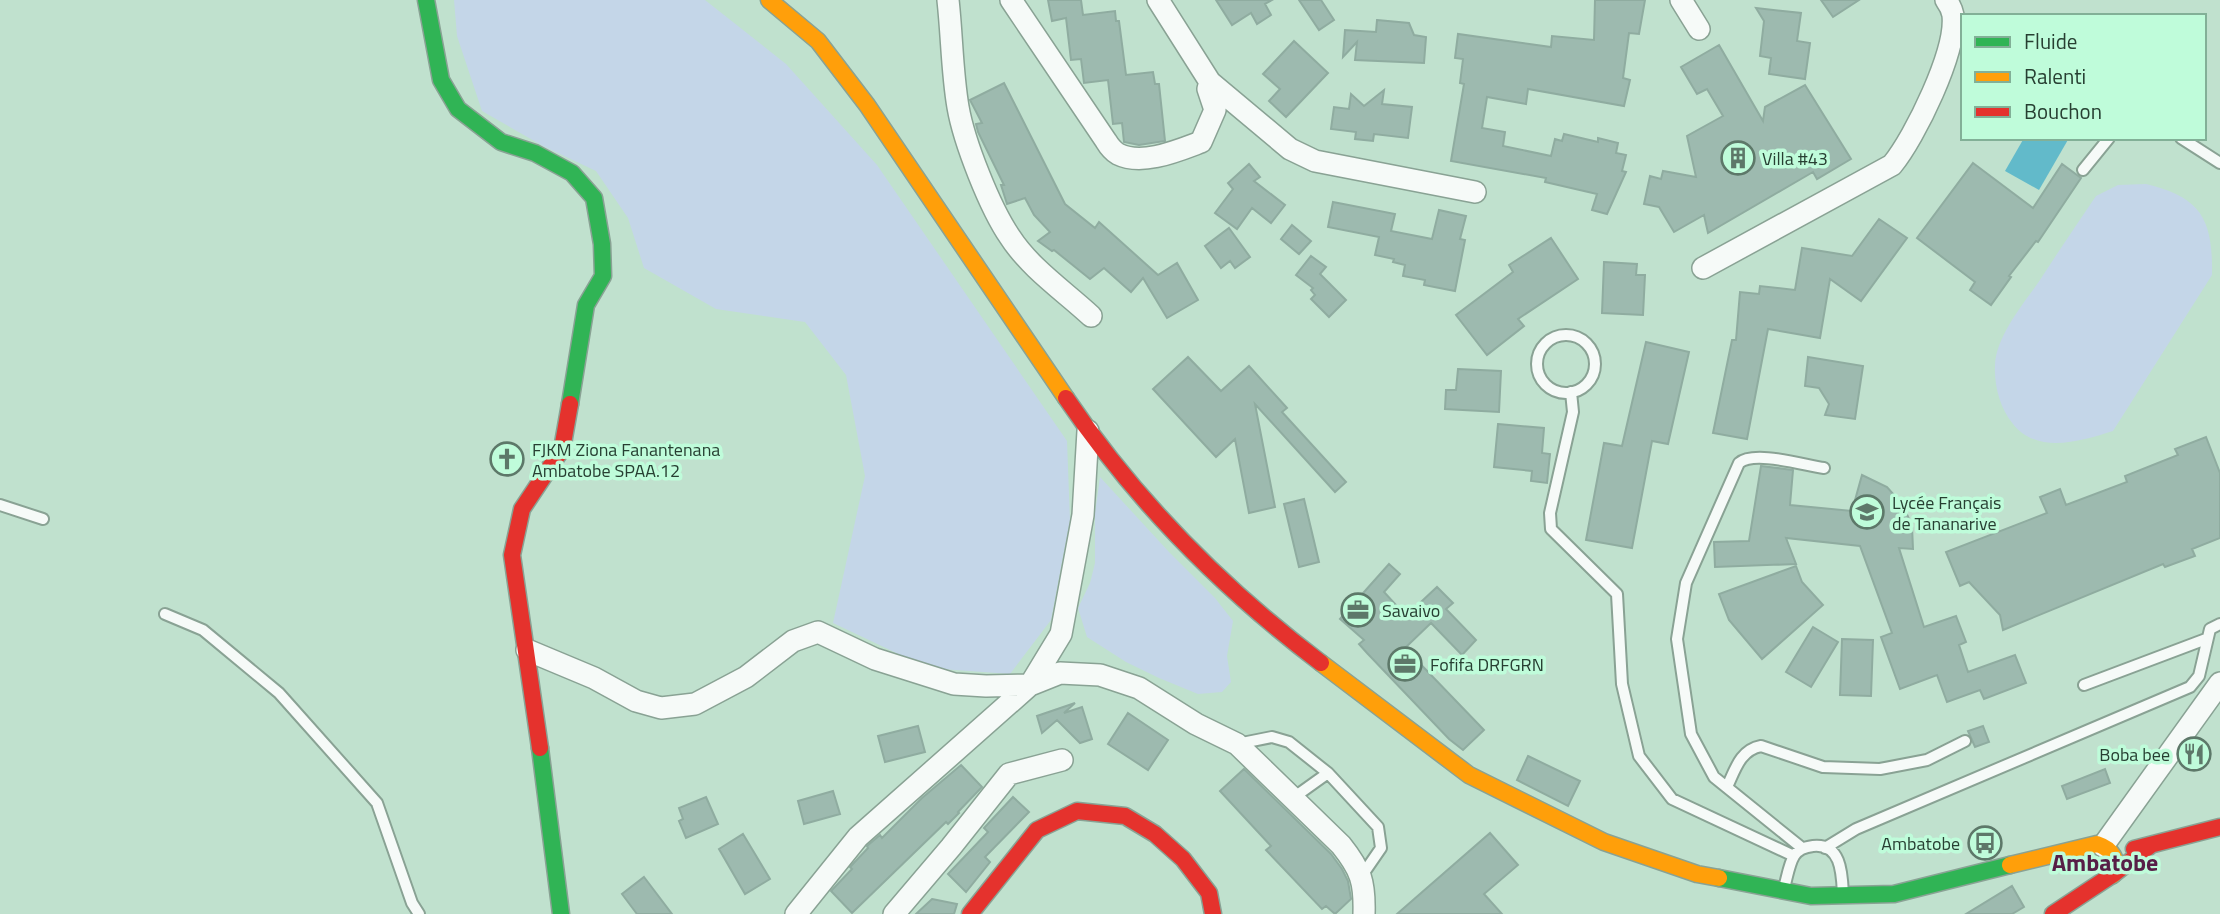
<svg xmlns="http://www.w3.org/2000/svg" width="2220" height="914" viewBox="0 0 2220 914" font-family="'Titillium Web',sans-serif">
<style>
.green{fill:#c4d6e8}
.water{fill:#62baca}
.building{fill:#9dbaaf;stroke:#8faca0;stroke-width:2}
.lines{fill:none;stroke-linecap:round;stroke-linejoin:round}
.lane-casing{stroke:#89a294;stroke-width:14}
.street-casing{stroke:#89a294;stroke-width:24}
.fast-casing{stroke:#89a294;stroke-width:19}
.slow-casing{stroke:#89a294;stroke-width:19}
.jam-casing{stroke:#89a294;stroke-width:19}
.lane{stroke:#f6faf8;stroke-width:10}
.street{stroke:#f6faf8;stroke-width:21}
.fast{stroke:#30b455;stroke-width:16}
.slow{stroke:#ff9f0a;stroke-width:16}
.jam{stroke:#e5322d;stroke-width:16}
.labels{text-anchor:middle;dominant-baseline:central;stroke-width:7;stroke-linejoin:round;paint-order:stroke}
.poi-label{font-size:18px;fill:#273f32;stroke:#bffcda;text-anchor:start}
.district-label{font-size:24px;font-weight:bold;fill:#571e47;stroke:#bffcda}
</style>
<rect width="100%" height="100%" fill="#c0e1ce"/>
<path class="green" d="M454,0H705L786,64L877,165L1067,441L1070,520L1051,620L1010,674L928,668L833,623L865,476L846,375L805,322L716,309L644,268L628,218L596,171L543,146L482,111L457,36Z
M2146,184C2201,197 2213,219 2212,275L2113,431C2081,441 2038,455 2013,424C2000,408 1994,386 1995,365C1996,336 2024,303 2040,280C2058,252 2077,224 2096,196L2118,185Z
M1100,477L1169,552L1215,598L1233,621L1227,656L1231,682L1222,692L1198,694L1159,678L1126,662L1087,637L1078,608L1090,583L1095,563V513Z"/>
<path class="water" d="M2024,138H2069L2039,190L2005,171Z"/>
<path class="building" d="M1048,0H1081L1083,15L1115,11L1116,21H1119L1126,75L1153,72L1155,84H1159L1165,141L1139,145L1124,142L1122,123L1113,124L1108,80L1084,83L1081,59L1071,60L1066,18L1052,21Z
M1216,0H1272L1265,4L1271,15L1257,24L1251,13L1232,25Z
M1299,0H1321L1334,20L1319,30Z
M1595,0H1645L1639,34L1629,33L1623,78L1630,80L1624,106L1528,89L1526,104L1487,97L1482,128L1505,132L1503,146L1551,156L1555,139L1562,141L1564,134L1598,142V138L1618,143L1616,153L1626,155L1622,171L1626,172L1607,214L1592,210L1597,194L1545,182L1546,178L1451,161L1464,84L1460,83L1463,59L1455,58L1458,34L1551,47L1552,36L1594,40Z
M1821,0H1859L1833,17Z
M1756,8L1801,13L1797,41L1810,43L1805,79L1769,74L1771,58L1760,56L1764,21Z
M1377,20L1409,23L1414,35L1426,37L1424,63L1355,60L1357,42L1343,57L1345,30L1376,32Z
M1294,41L1328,73L1286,117L1269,101L1280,89L1263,74Z
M1719,45L1763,121L1765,107L1805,85L1851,159L1817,179L1813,172L1708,233L1704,215L1674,232L1659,207L1644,204L1650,176L1661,179L1663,171L1696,177L1687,136L1723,116L1707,89L1697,94L1681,67Z
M1004,83L1065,204L1095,228L1099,222L1158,275L1177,263L1198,300L1167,318L1143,278L1131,292L1104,268L1090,279L1054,250L1052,251L1038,241L1050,232L1034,215L1025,198L1007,204L1001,185H1004L978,132L976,124L982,123L970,100Z
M1384,90L1382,104L1412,107L1408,138L1374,134L1373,141L1355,139L1356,132L1331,129L1334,107L1349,109L1351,94L1364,106Z
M1973,163L2033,208L2062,164L2081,178L2038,242L2036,241L2009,276L2011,277L1991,305L1970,290L1975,282L1917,238Z
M1249,164L1260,177L1254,181L1285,205L1271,223L1252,208L1237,229L1215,213L1233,189L1228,183Z
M1333,202L1395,214L1391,231L1432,239L1439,210L1466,216L1460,239L1465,240L1455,291L1424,285L1425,280L1403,276L1405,265L1393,262L1394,259L1375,255L1379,237L1328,227Z
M1879,219L1907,238L1861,301L1830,279L1820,338L1768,329L1747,439L1713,433L1732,340H1736L1740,292L1759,294L1760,286L1795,290L1802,248L1852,256Z
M1292,225L1311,241L1299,254L1281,239Z
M1229,228L1250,257L1235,268L1230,261L1221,268L1205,246Z
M1551,238L1578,279L1518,319L1524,326L1487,355L1456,315L1513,272L1509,265Z
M1311,256L1326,267L1320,274L1346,300L1329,317L1311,299L1315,295L1311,290L1313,288L1296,275Z
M1604,262L1637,264L1636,275H1645L1643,315L1602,313Z
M1646,342L1689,352L1668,444L1652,441L1632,548L1586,540L1604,443L1622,446Z
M1188,357L1221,391L1249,366L1287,408L1282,412L1346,482L1335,492L1255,404L1275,507L1249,513L1235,439L1216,457L1153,389Z
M1808,357L1863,366L1855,419L1825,415L1829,404L1819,388L1805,386Z
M1458,369L1501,371L1499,412L1445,409L1446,390H1456Z
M1498,424L1544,428L1542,453L1550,454L1547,483L1531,481L1532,471L1494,467Z
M2206,437L2220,473V538L2192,549L2195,556L2165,567L2163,564L2003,630L2000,615L1969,582L1960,586L1946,552L2047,513L2040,497L2060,489L2066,505L2127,482L2125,476L2178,455L2175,449Z
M1761,466L1793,470L1790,505L1852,511L1862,475L1887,487L1903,505L1912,526L1913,549L1899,548L1924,627L1956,616L1966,642L1959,645L1968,672L2015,655L2026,683L1984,699L1980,690L1947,702L1937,675L1900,689L1881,637L1892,633L1860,546L1786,538L1796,564L1715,567L1714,542L1749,541Z
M1304,499L1319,562L1299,567L1284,504Z
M1389,564L1400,574L1384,592L1406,616L1437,587L1453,603L1446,609L1476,640L1462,655L1431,623L1405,648L1484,730L1463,750L1449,739L1367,653L1359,644L1364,640L1340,619Z
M1796,566L1802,582L1823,605L1762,659L1729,620L1719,594Z
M1813,627L1838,642L1811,687L1786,672Z
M1842,639L1873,640L1871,696L1840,695Z
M1075,703L1064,713L1082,707L1092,739L1080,743L1057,720L1042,733L1037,716Z
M1128,713L1168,740L1148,770L1108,744Z
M918,726L925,752L885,762L878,736Z
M1983,726L1989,742L1975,747L1968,731Z
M1528,756L1580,781L1568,806L1517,780Z
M961,765L982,787L958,812L959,813L948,824L946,822L852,913L831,891L852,869L850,867L868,848L867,846L880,835L882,838L922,798Z
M1244,769L1331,854L1342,869L1348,881L1351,899L1335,914L1326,906L1322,909L1266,850L1271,846L1220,791Z
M2105,769L2110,783L2067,799L2062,786Z
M833,791L840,814L804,824L798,801Z
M706,797L718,824L686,838L679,821L683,819L679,808Z
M1013,797L1029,812L985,857L990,862L966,892L948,874L988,832L984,828Z
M1490,833L1518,865L1484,894L1502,914H1397Z
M743,834L770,879L745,894L719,849Z
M644,877L672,914H637L622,894Z
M2012,886L2024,907L2012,914H1966Z
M932,899L957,904L954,914H916Z"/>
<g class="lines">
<defs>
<path id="lane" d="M2181,138L2220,163
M2083,170L2109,138
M1537 364a29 29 0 1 1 58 0a29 29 0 1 1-58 0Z
M1571,392L1573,412L1550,513L1551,529L1617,594L1622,684L1639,756L1672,799L1794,856
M0,505L43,519
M165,614L203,630L279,693L377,803L412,903L419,914
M2084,685L2206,639
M1237,744L1272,737L1289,742L1328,773L1378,827L1381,848L1361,877
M1727,787C1735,770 1740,750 1761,746L1823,767L1880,769L1927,760L1965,741
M1293,798L1328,773
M1802,848L1714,777L1691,734L1677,639L1686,583L1739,463C1754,450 1803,465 1824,468
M1825,848L1856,829L2190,687L2199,676L2210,629L2220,624
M1784,888C1787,878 1789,864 1794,856C1798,849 1805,847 1813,846C1842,843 1842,875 1843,895"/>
<path id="street" d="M948,0C952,36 952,72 958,107C964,142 990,208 1010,237C1030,268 1064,291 1091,316
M1011,0L1106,141C1109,146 1113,151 1118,154C1142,166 1177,151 1201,142L1215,110L1208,89L1210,82
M1158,0L1210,82L1290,149L1315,161L1475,192
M1681,0L1699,29
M1703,268L1892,165C1915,137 1957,51 1953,15C1952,10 1949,4 1946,0
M527,650L594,678L636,701L661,708L695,704L746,677L793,641L818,632L875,659L954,684L986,686L1030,685L1061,634L1083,515L1088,431
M2103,846L2220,683
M796,914L858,837L1030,685L1060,673L1100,675L1139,688L1196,724L1237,744L1341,845C1361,870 1365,882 1364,914
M894,914L951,847L1009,774L1062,760"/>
<path id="fast" d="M426,0L441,80L458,109L501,142L535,153L572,173L594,198L602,244L603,276L586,305L570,404
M540,748L561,914
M1719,878L1811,896L1894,894L2010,865"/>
<path id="slow" d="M769,0L818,41L867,105L1066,398
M1321,663L1469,775L1604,842L1697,874L1719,878
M2010,865L2097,844C2112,849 2119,859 2113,875"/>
<path id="jam" d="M1066,398C1135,500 1222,588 1321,663
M540,748L512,555L522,509L562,449L570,404
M2134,849L2220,827
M970,914L1037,830L1077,811L1125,816L1155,834L1183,859L1209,893L1213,914
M2053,914L2115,873L2151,845"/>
</defs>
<use href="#lane" class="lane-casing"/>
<use href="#street" class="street-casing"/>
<use href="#fast" class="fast-casing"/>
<use href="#slow" class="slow-casing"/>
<use href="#jam" class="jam-casing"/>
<use href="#lane" class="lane"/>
<use href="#street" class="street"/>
<use href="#fast" class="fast"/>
<use href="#slow" class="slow"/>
<use href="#jam" class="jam"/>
</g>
<defs>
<symbol id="building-ring" viewBox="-11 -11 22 22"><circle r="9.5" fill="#bffcda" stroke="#5d7869" stroke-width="1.5"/><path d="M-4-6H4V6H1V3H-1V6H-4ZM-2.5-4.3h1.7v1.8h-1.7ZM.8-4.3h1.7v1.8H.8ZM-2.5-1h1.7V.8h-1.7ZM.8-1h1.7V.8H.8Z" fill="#5d7869"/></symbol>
<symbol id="church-ring" viewBox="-11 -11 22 22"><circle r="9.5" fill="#bffcda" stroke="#5d7869" stroke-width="1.5"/><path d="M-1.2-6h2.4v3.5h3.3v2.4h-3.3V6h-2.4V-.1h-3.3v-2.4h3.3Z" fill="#5d7869"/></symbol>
<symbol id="school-ring" viewBox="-11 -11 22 22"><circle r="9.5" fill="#bffcda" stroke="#5d7869" stroke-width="1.5"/><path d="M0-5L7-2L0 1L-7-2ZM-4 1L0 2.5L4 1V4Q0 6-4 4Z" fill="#5d7869"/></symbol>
<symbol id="office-ring" viewBox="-11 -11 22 22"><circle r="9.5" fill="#bffcda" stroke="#5d7869" stroke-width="1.5"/><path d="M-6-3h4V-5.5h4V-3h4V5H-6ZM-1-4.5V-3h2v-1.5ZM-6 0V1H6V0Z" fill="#5d7869"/></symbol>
<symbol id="restaurant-ring" viewBox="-11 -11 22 22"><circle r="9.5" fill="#bffcda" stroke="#5d7869" stroke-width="1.5"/><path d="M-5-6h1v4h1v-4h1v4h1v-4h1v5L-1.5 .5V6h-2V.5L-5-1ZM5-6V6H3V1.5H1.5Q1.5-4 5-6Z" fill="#5d7869"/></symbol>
<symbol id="bus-ring" viewBox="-11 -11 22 22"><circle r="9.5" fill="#bffcda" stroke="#5d7869" stroke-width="1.5"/><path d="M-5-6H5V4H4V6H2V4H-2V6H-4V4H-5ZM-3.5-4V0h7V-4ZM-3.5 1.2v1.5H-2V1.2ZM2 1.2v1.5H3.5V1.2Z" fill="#5d7869"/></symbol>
</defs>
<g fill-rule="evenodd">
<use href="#building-ring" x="1719" y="139" width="38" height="38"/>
<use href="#church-ring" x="488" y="440" width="38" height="38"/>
<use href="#school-ring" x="1848" y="493" width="38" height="38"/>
<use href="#office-ring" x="1339" y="591" width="38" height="38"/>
<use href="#office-ring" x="1386" y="645" width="38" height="38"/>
<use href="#restaurant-ring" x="2175" y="735" width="38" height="38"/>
<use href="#bus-ring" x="1966" y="824" width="38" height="38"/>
</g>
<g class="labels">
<g class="poi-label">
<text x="1762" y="158">Villa #43</text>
<text x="532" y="449">FJKM Ziona Fanantenana<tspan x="532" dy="21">Ambatobe SPAA.12</tspan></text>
<text x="1892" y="502">Lycée Français<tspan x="1892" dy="21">de Tananarive</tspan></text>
<text x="1382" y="610">Savaivo</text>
<text x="1430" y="664">Fofifa DRFGRN</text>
<text x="2170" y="754" text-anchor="end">Boba bee</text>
<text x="1960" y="843" text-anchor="end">Ambatobe</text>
</g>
<g class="district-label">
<text x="2105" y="862">Ambatobe</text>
</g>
</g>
<rect x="1961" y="14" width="245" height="126" fill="#bffcda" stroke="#82b097" stroke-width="2"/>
<rect x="1975" y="37" width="35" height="10" fill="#30b455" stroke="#82b097" stroke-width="2"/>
<text x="2024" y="49" font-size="21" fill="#273f32">Fluide</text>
<rect x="1975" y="72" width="35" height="10" fill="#ff9f0a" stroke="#82b097" stroke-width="2"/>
<text x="2024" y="84" font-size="21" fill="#273f32">Ralenti</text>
<rect x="1975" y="107" width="35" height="10" fill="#e5322d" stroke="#82b097" stroke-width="2"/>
<text x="2024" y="119" font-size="21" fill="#273f32">Bouchon</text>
</svg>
